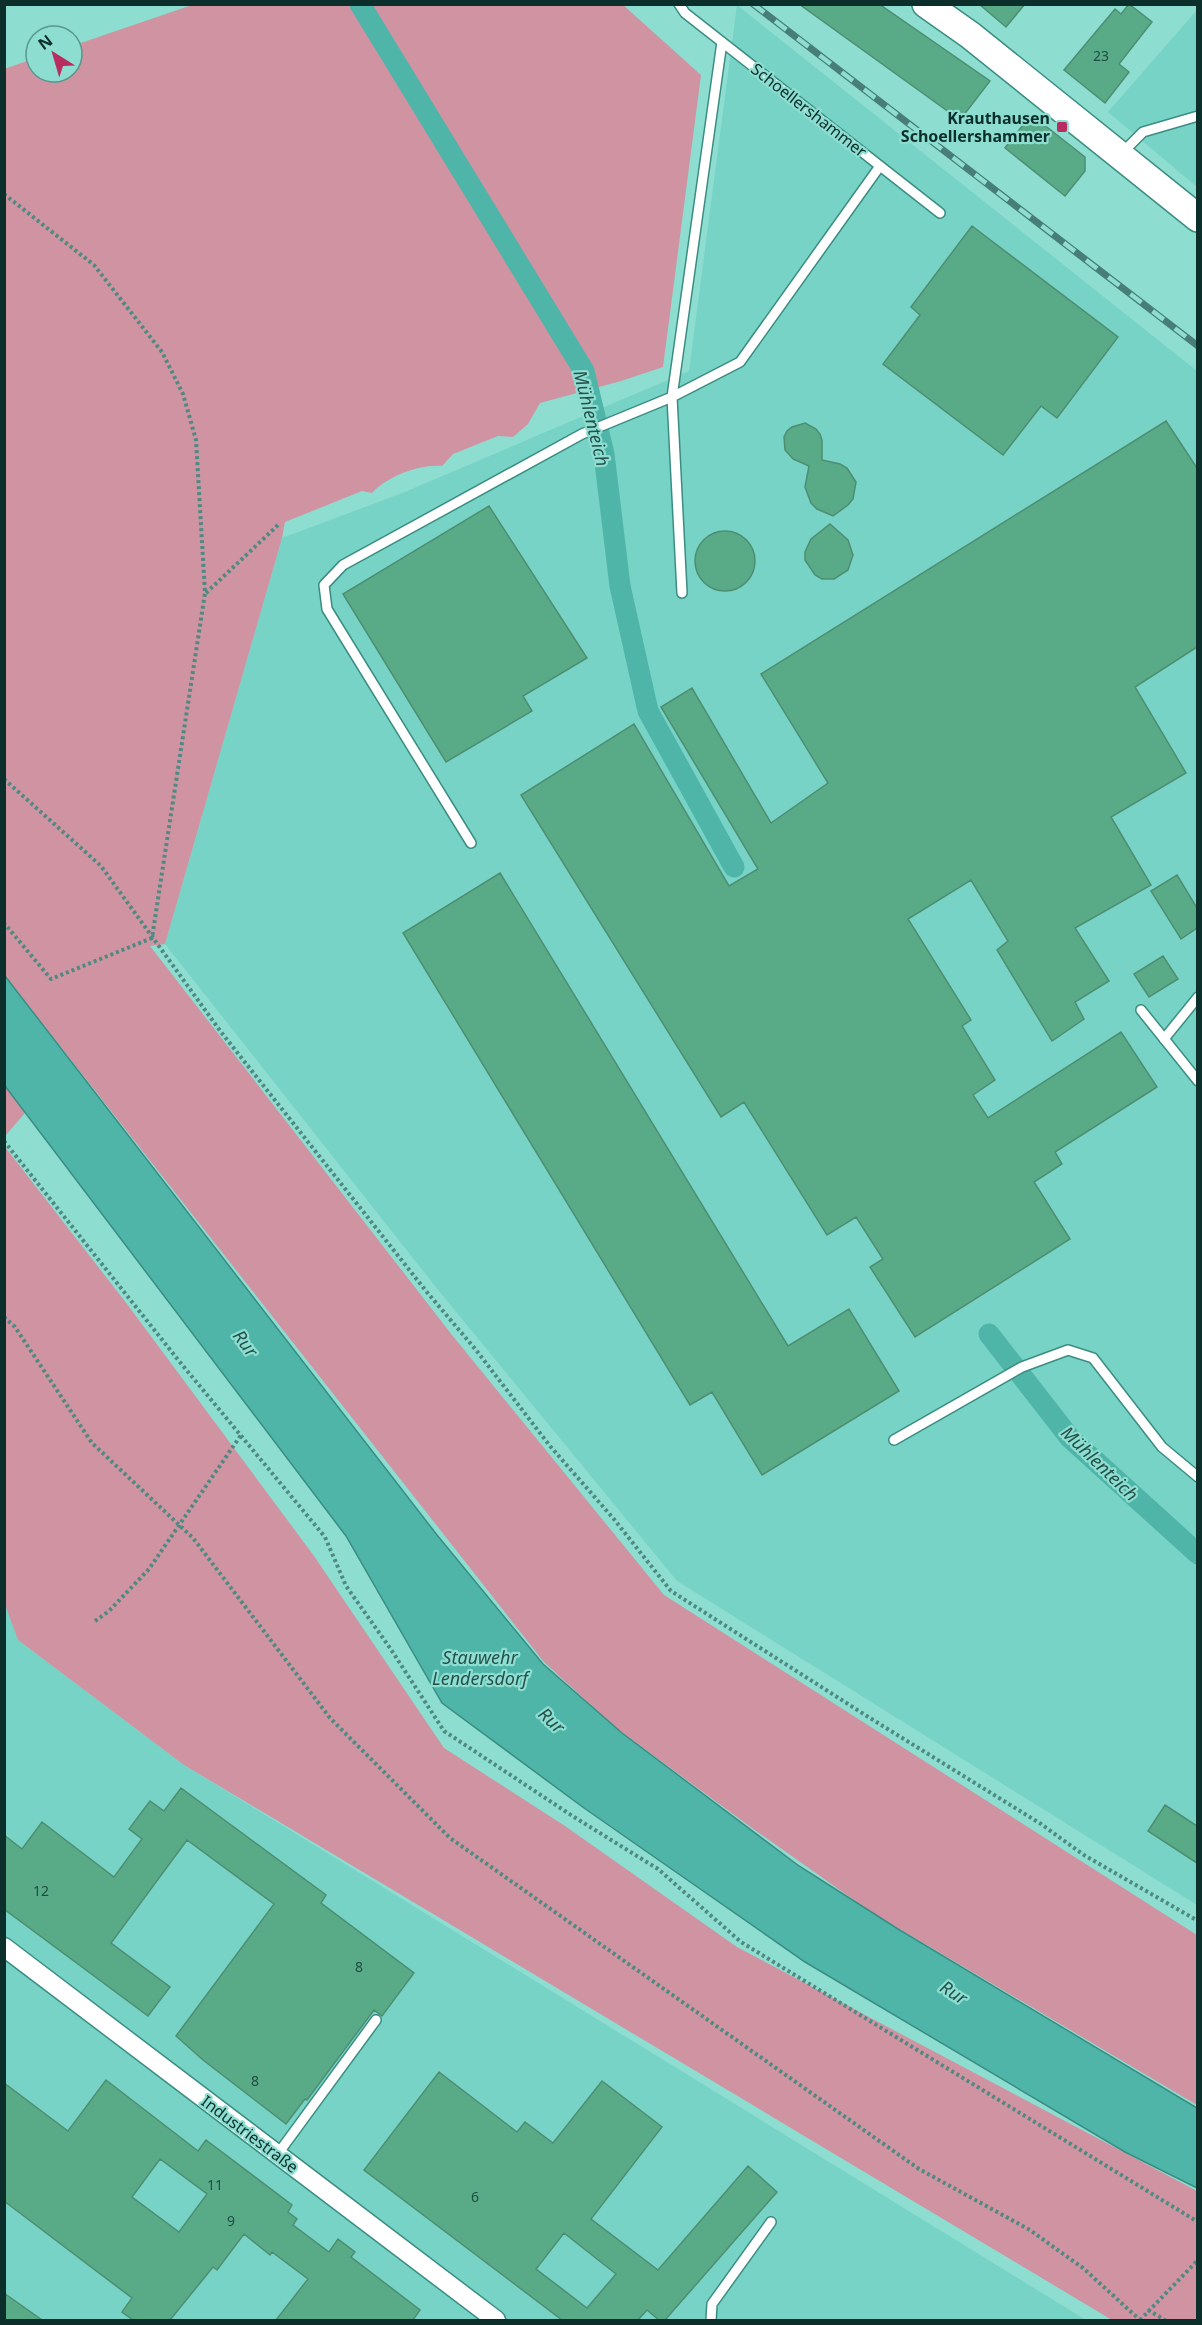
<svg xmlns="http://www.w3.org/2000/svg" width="1202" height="2325" viewBox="0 0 1202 2325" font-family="'Noto Sans',sans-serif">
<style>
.built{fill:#77d3c6}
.green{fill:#d093a1}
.water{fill:#4eb5a8;stroke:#3a8d82;stroke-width:1.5}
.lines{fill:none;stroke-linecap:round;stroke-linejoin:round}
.canal{stroke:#4eb5a8;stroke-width:21}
.building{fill:#59ab88;stroke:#4d8e72;stroke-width:1.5;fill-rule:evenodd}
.service-casing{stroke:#3b8d82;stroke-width:12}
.minor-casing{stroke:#3b8d82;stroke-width:21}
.secondary-casing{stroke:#3b8d82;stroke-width:30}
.path{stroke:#4f8a82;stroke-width:4;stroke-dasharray:3 3;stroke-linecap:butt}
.service{stroke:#fff;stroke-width:9}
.minor{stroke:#fff;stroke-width:18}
.secondary{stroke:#fff;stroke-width:27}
.rail-casing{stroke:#477e77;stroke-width:7}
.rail{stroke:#8dddd1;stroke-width:4.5;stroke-dasharray:14;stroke-linecap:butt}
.poi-dot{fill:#b92c60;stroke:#8dddd1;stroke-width:2}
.labels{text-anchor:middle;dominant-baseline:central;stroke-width:4.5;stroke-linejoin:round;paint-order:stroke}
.number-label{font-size:14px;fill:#1f4e42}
.street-label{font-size:16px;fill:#0c2f2b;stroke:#8dddd1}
.poi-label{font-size:16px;font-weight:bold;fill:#0c2f2b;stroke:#8dddd1;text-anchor:end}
.water-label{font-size:18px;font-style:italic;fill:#24514b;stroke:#8dddd1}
</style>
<rect width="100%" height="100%" fill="#8dddd1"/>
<path class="built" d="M737,5L1197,371V1905L677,1581L435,1286L165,944L282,538L405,492L689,371Z
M1197,10V187L1108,112Z
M4,1602L18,1640L184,1765L1086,2320H5Z"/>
<path class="green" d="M622,4L701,75L663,367L621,381L540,403L528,424L513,437L498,436L453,454L442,466C419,464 388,476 372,493L362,491L285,522L282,538L165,944L150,946L452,1335L664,1595L1197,1935V2105L871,1912L752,1828L616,1728L544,1662L5,976L4,69L36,58V72H72V46L192,5Z
M5,1086L25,1113L5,1136Z
M5,1147L127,1304L314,1556L444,1748L565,1826L737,1947L1197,2191V2320H1112L184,1765L18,1640L4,1602Z"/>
<path class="water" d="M5,976L437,1535L543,1664L622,1733L799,1866L898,1929L1197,2108V2188L1125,2152L805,1962L584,1808L442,1703L346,1536L5,1086Z"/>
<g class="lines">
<path class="canal" d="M360,4L584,371L604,454L620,586L648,711L734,867
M989,1334L1070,1438L1198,1554"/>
</g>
<path class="building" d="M799,4H879L990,81L960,120Z
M979,4H1025L1006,27Z
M1129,4L1152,22L1119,64L1129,72L1105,103L1064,70L1115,9L1121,14Z
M1038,120L1085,157V171L1065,196L1005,148L1026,121Z
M972,226L1118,337L1057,418L1041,406L1003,455L883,364L920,315L911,307Z
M1166,421L1197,468V647L1135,687L1186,773L1111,817L1151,885L1075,928L1109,981L1075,1002L1084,1019L1052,1041L997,950L1008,941L971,880L908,919L971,1020L962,1026L995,1080L973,1095L988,1118L1121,1032L1157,1087L1055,1152L1062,1164L1034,1182L1070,1239L915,1337L870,1267L883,1259L856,1217L827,1235L744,1102L721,1117L521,795L634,724L729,886L758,869L661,707L692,688L771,823L828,783L761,674Z
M805,423L816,429L820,434L822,440V460L840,464L847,468L856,482L853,499L848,505L833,516L817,509L811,503L805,487L809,466L793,459L785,450L784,437L787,431L792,427Z
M489,506L587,658L523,696L532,711L446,762L343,594Z
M830,524L848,540L853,555L848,570L834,579H822L815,575L805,560V552L811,539Z
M695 561a30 30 0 1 1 60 0a30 30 0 1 1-60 0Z
M500,873L788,1346L849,1309L899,1391L762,1475L712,1392L690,1405L403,933Z
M1177,875L1197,908V928L1181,939L1151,891Z
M1163,956L1178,979L1149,997L1134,974Z
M181,1788L326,1895L321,1903L414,1973L382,2016L374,2010L307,2100L305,2099L286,2124L203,2060L176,2036L274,1904L187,1840L111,1943L170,1987L148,2016L4,1909V1835L22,1849L42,1822L114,1877L142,1839L129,1829L150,1801L164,1811Z
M1165,1805L1197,1826V1863L1148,1831Z
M439,2072L517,2132L525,2122L553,2143L602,2081L662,2127L591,2219L658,2270L748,2166L777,2192L665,2320H659L647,2310L638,2320H562L364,2170ZM564,2233L616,2274L587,2308L536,2269Z
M106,2080L198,2151L206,2140L292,2205L288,2212L297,2219L293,2225L329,2252L338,2239L355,2252L351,2257L420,2310L413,2320H276L308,2279L272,2252L270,2255L244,2234L217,2270L213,2267L170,2320H133L122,2312L132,2298L4,2201V2083L68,2131ZM160,2159L207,2194L179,2232L132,2197Z
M4,2293L42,2320H4Z"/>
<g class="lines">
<defs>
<path id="service" d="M679,4L685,13L940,213
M1121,154L1143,132L1198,116
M682,593L672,397L722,42
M471,843L327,609L324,585L343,565L582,434L672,397L740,362L880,166
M1141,1010L1198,1081
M1164,1039L1198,997
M894,1440L1022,1367L1068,1350L1093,1358L1162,1447L1198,1477
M277,2155L376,2020
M711,2320L712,2304L771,2222"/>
<path id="minor" d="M4,1947L496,2320"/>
<path id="secondary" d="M926,4L970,35L1198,218"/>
</defs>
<use href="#service" class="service-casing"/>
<use href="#minor" class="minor-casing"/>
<use href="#secondary" class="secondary-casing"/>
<path class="path" d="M4,194L94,265L162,352L183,394L196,440L205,593L152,938L51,979L4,923
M206,593L278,525
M4,779L101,866L221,1032L426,1291L476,1350L550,1446L613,1518L671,1591L870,1718L1041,1824L1084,1855L1198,1921
M4,1141L179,1361L325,1537L346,1586L390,1648L444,1731L574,1817L658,1869L741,1942L1198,2222
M4,1317L15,1327L92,1443L193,1538L330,1718L450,1838L919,2169L1030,2230L1083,2268L1140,2320
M95,1621L109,1611L149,1569L241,1435
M1148,2310L1165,2320
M1140,2320L1198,2260"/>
<use href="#service" class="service"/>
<use href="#minor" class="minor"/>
<use href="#secondary" class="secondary"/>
<defs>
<path id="rail" d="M753,4L1198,346"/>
</defs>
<use href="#rail" class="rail-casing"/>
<use href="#rail" class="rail"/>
</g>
<rect class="poi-dot" x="1056" y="121" width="12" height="12" rx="3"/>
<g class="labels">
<g class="number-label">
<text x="1101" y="55">23</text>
<text x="41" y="1890">12</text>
<text x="359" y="1966">8</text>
<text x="255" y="2080">8</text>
<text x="215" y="2184">11</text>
<text x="475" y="2196">6</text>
<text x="231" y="2220">9</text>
</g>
<g class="street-label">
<text transform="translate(809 110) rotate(38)">Schoellershammer</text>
<text transform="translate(250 2134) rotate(37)">Industriestraße</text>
</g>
<g class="poi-label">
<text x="1050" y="118">Krauthausen<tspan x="1050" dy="18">Schoellershammer</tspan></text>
</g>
<g class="water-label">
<text transform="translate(592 418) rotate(76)">Mühlenteich</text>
<text transform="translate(246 1343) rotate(53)">Rur</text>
<text transform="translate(1100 1463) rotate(44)">Mühlenteich</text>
<text x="480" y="1657">Stauwehr<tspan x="480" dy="21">Lendersdorf</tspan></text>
<text transform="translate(552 1720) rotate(43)">Rur</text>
<text transform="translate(954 1992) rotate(33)">Rur</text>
</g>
</g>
<rect width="1202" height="2325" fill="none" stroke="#0c2f2b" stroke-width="12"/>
<g transform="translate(54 54) rotate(323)"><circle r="28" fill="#8dddd1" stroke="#59978f" stroke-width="1.5"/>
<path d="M0-4.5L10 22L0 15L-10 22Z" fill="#b92c60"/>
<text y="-9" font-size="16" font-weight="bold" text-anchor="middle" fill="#0c2f2b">N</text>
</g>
</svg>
